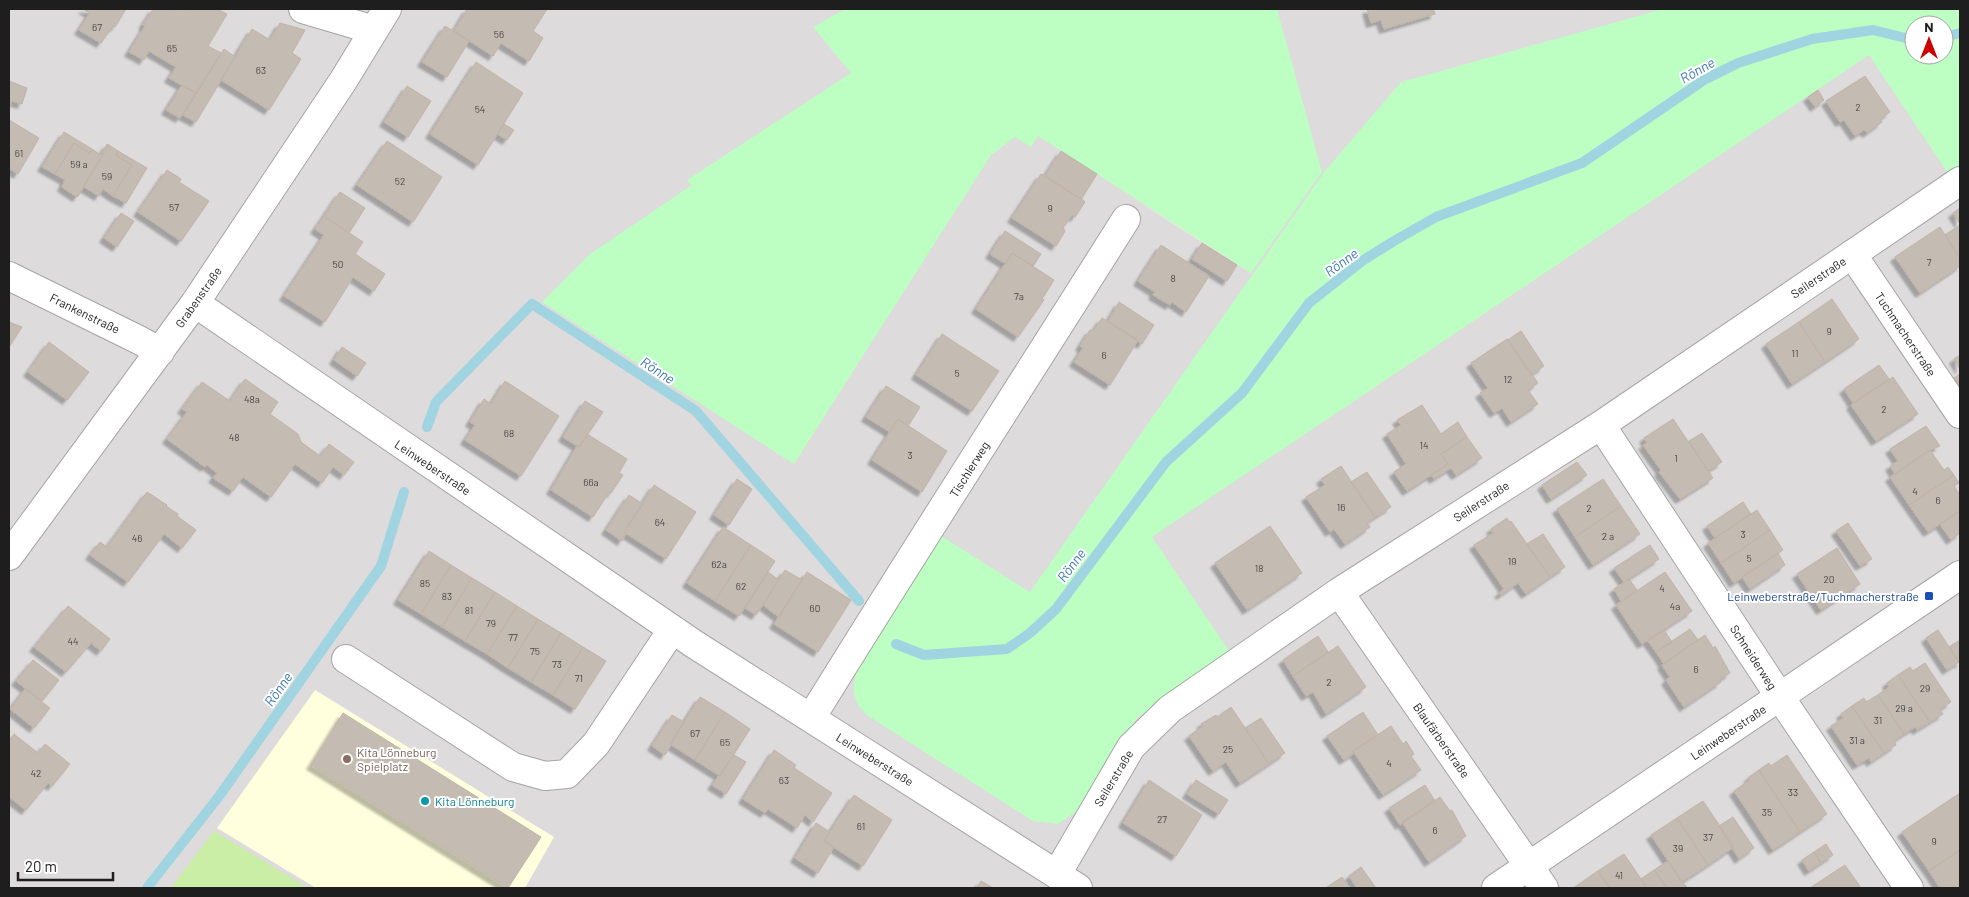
<svg xmlns="http://www.w3.org/2000/svg" width="1969" height="897" viewBox="0 0 1969 897" font-family="Barlow,sans-serif">
<style>
.residential{fill:#dddbdb;fill-rule:evenodd}
.education{fill:#ffffde}
.grass{fill:#caeea6}
.park{fill:#bdfec2;fill-rule:evenodd}
.lines{fill:none;stroke-linecap:round;stroke-linejoin:round}
.stream{stroke:#a1d4e1;stroke-width:10}
.building{fill:#c4bbb3;stroke:#c3b2a5;filter:url(#shadow)}
.minor-casing{stroke:#a5a5a5;stroke-width:30}
.minor{stroke:#fff;stroke-width:28}
.transit-dot{fill:#1a4fb4;stroke:#fff;stroke-width:2}
.education-dot{fill:#8d6e63;stroke:#fff;stroke-width:2}
.culture-dot{fill:#0f9aa8;stroke:#fff;stroke-width:2}
.labels{text-anchor:middle;dominant-baseline:central;stroke-width:4;stroke-linejoin:round;paint-order:stroke}
.number-label{font-size:10px;fill:#484543}
.street-label{font-size:12px;fill:#1e1e1e;stroke:#fff}
.transit-label{font-size:12px;fill:#164399;stroke:#fff;text-anchor:end}
.education-label{font-size:12px;fill:#785e54;stroke:#fff;text-anchor:start}
.culture-label{font-size:12px;fill:#0d838f;stroke:#fff;text-anchor:start}
.water-label{font-size:14px;font-style:italic;fill:#4079ae;stroke:#fff}
</style>
<defs>
<filter id="shadow"><feDropShadow dx="-4.5" dy="4.5" stdDeviation="1" flood-color="#0004"/></filter>
</defs>
<rect width="100%" height="100%" fill="#f0ece4"/>
<path class="residential" d="M9,9H1960V888H9ZM1914,25H1944V55H1914ZM1121,191L1252,271V272L1251,273Z"/>
<path class="education" d="M315,690L554,837L525,888H316L217,828Z"/>
<path class="grass" d="M214,831L308,888H171Z"/>
<path class="park" d="M845,9H1277L1322,172L1251,273L1038,136L1031,147L1015,137L991,155L794,464L542,302L590,254L692,185L687,180L851,73L813,27Z
M1663,9H1960V164L1948,173L1869,55L1152,537L1231,654L1137,718L1080,809L1058,824L1033,821L868,716C851,701 852,688 857,668L941,536L1030,592L1325,171L1401,82ZM1914,25H1944V55H1914Z"/>
<g class="lines">
<path class="stream" d="M1944,37L1960,33
M427,427L436,402L532,304L696,411L859,601
M896,644L924,655L1007,649L1030,633L1056,609L1166,462L1242,393L1309,303L1362,261L1394,241L1436,217L1582,163L1704,80L1738,63L1812,39L1873,30L1914,40
M147,888L220,795L381,566L404,492"/>
</g>
<path class="building" d="M83,9H126L115,27L113,26L101,43L79,30L90,13Z
M153,9L187,10L188,9H217L227,14L208,46L221,53L196,93L169,78L176,67L149,51L144,60L129,52L145,26L143,25Z
M467,9H547L533,31L543,38L529,61L501,43L493,56L454,31Z
M1367,9H1433L1435,14L1384,29L1381,20L1371,23Z
M280,23L305,30L292,53L301,59L269,110L221,80L252,29L270,40Z
M445,26L469,41L447,77L422,62Z
M224,49L235,57L196,122L183,115Z
M476,62L523,93L478,165L430,134Z
M1865,76L1890,112L1880,119L1882,122L1867,133L1864,130L1855,136L1844,120L1840,122L1826,101Z
M9,81L27,88L22,104L12,101L9,109Z
M182,85L196,93L180,118L166,110Z
M407,86L431,101L408,137L384,122Z
M1818,90L1824,100L1815,107L1808,97Z
M9,120L39,138L18,174L9,168Z
M504,124L514,130L507,140L497,134Z
M64,132L92,149L89,153L74,143L55,174L42,167Z
M387,141L442,177L413,222L357,185Z
M74,143L89,153L92,149L101,155L107,144L109,145L77,197L62,187L65,180L55,174Z
M109,145L118,151L116,155L132,165L113,196L103,189L99,196L84,187L77,197Z
M118,151L147,168L126,203L113,196L132,165L116,155Z
M1061,151L1097,174L1082,198H1079L1045,176Z
M167,170L181,179L179,182L209,201L181,241L138,212Z
M1041,174L1079,198L1080,197L1085,202L1075,217L1072,215L1063,228L1065,231L1056,246L1012,218Z
M340,192L365,208L349,233L324,216Z
M1960,208V224L1953,213Z
M121,213L134,221L117,247L104,238Z
M324,216L363,242L355,254L385,274L374,291L353,277L325,322L284,296L324,235L315,229Z
M1960,225V259L1945,235Z
M1940,227L1960,259V266L1920,293L1895,257Z
M1005,231L1041,254L1033,266L1012,253L1006,264L990,254Z
M1202,243L1237,265L1227,281L1192,259Z
M1161,245L1209,276L1186,312L1172,302L1170,305L1153,295L1155,292L1138,281Z
M1012,253L1054,280L1042,299L1044,300L1018,337L976,309Z
M1832,299L1859,339L1825,362L1799,322Z
M1119,302L1154,325L1142,344L1108,321Z
M1102,318L1138,340L1110,385L1074,362L1083,348L1080,346L1090,330L1093,331Z
M9,322L22,327L9,347Z
M1799,322L1825,362L1792,384L1766,344Z
M1521,331L1544,366L1531,375L1508,340Z
M942,334L999,371L972,411L916,375Z
M1507,339L1538,383L1528,390L1538,404L1511,422L1502,408L1494,413L1480,393L1488,388L1471,363Z
M49,342L89,372L67,400L28,372Z
M342,347L366,363L357,376L334,360Z
M1960,355V369L1954,359Z
M1879,365L1889,379L1853,403L1844,389Z
M1960,374V387L1954,378Z
M1893,377L1918,414L1876,441L1851,405Z
M245,379L278,402L270,414L298,434L301,442L320,456L329,444L354,462L344,475L333,467L322,483L295,464L271,497L243,477L233,491L213,478L217,473L207,465L205,467L167,439L187,412L182,409L202,382L230,401Z
M505,381L559,416L521,476L465,440L475,425L470,422L484,399L491,404Z
M886,386L920,407L908,426L898,419L890,432L866,417Z
M585,401L603,412L579,447L563,437Z
M1422,405L1441,434L1458,422L1467,437L1441,454L1448,464L1407,491L1394,472L1406,464L1387,434L1401,425L1397,420Z
M898,419L947,451L922,492L872,460Z
M1673,419L1713,478L1680,499L1659,472L1661,470L1643,445L1647,443L1644,438Z
M1926,426L1940,446L1930,450L1895,474L1890,466L1898,461L1890,449Z
M1702,433L1722,462L1708,471L1689,441Z
M587,434L627,459L619,473L623,475L611,493L609,492L593,517L551,490L577,446L579,447Z
M1467,437L1482,458L1456,475L1451,468L1434,479L1431,475L1448,464L1441,454Z
M1930,450L1944,470L1948,467L1954,475L1909,505L1890,477Z
M1577,462L1587,475L1551,499L1542,485Z
M1341,466L1375,517L1367,523L1370,527L1345,544L1334,529L1330,532L1306,497L1325,485L1321,479Z
M1367,472L1391,507L1375,517L1351,482Z
M1954,475L1959,483L1954,486L1960,495V511L1928,532L1909,505Z
M737,479L752,489L729,525L714,515Z
M1603,479L1621,506L1575,537L1557,509Z
M654,485L696,512L666,559L624,532Z
M147,492L167,505L166,506L178,514L177,516L196,530L182,548L164,534L128,582L90,555L100,542L107,547Z
M629,495L643,504L624,532L626,533L622,541L606,530Z
M1743,502L1751,514L1715,538L1707,526Z
M1621,506L1640,534L1593,565L1575,537Z
M1757,510L1770,530L1721,563L1708,543Z
M1960,511V533L1951,540L1940,524Z
M1507,518L1509,522L1511,521L1550,577L1526,594L1518,583L1501,595L1499,593L1504,589L1474,545L1493,533L1491,529Z
M1848,523L1872,559L1860,566L1836,531Z
M1270,526L1302,573L1247,610L1215,563Z
M723,527L751,545L715,601L687,583Z
M1770,530L1783,550L1734,583L1721,563Z
M1543,534L1565,567L1550,577L1527,544Z
M751,545L775,561L739,616L715,601Z
M1650,545L1659,559L1624,582L1614,568Z
M1837,548L1860,584L1821,610L1797,574Z
M429,551L451,565L421,614L398,600Z
M1778,553L1785,565L1750,589L1742,577Z
M451,565L472,578L442,627L421,614Z
M785,570L802,580L779,617L763,605Z
M768,572L779,580L756,615L745,608Z
M807,572L851,600L818,652L774,624Z
M1665,572L1692,611L1642,644L1616,605Z
M472,578L495,592L465,641L442,627Z
M1629,579L1637,590L1621,601L1614,589Z
M495,592L517,606L487,654L465,641Z
M68,606L110,639L101,651L91,643L66,672L34,647Z
M517,606L538,619L508,668L487,654Z
M538,619L561,633L531,682L508,668Z
M1690,629L1698,640L1664,664L1656,652Z
M1664,630L1672,642L1656,652L1648,641Z
M1938,630L1959,662L1947,670L1926,638Z
M561,633L583,647L553,695L531,682Z
M1705,635L1713,648L1715,646L1730,673L1719,680L1721,682L1684,707L1666,680L1670,677L1662,665Z
M1318,636L1328,652L1293,676L1283,660Z
M1960,640V664L1949,647Z
M1338,646L1366,687L1326,714L1313,692L1306,696L1293,676Z
M583,647L606,661L575,709L553,695Z
M33,660L59,680L42,701L16,681Z
M1925,663L1951,702L1940,709L1943,714L1930,722L1898,675L1910,667L1913,671Z
M1898,675L1930,722L1917,730L1915,727L1904,734L1878,695L1889,687L1887,683Z
M25,689L50,708L34,728L10,709Z
M1878,695L1904,734L1894,741L1896,745L1884,753L1852,706L1864,698L1866,702Z
M700,697L725,712L695,760L670,744Z
M1852,706L1884,753L1871,762L1869,758L1857,765L1831,726L1843,718L1841,714Z
M1231,707L1269,764L1240,783L1226,762L1213,771L1189,736L1203,726L1201,724L1216,715L1217,717Z
M725,712L750,729L720,776L695,760Z
M1363,712L1378,735L1353,751L1354,753L1344,760L1327,736Z
M343,713L541,837L508,888L311,765Z
M672,715L684,722L665,755L652,746Z
M1261,718L1285,753L1269,764L1245,728Z
M1391,726L1403,744L1406,741L1414,754L1411,756L1421,770L1383,795L1353,751Z
M14,734L38,753L45,744L70,764L52,786L48,783L26,810L9,797V741Z
M774,750L796,765L794,768L832,793L813,822L805,815L797,828L768,809L765,813L743,799Z
M734,755L746,762L726,794L712,785Z
M1787,755L1827,814L1800,832L1759,770L1769,763L1771,766Z
M1759,770L1800,832L1773,850L1734,791L1750,780L1748,778Z
M1149,780L1202,815L1176,856L1123,823Z
M1196,780L1228,800L1219,814L1187,794Z
M1425,785L1435,801L1400,825L1389,808Z
M1960,793V850L1929,871L1902,832Z
M854,795L892,820L863,866L824,841Z
M1440,797L1450,811L1452,810L1466,836L1429,862L1402,822Z
M1703,801L1734,847L1708,865L1677,818Z
M1733,817L1754,848L1739,859L1719,826Z
M1677,818L1708,865L1682,882L1651,835Z
M816,823L830,832L824,841L834,847L818,873L795,858Z
M1826,844L1833,855L1821,863L1814,852Z
M1960,850V888H1940L1929,871Z
M1814,852L1821,863L1809,871L1802,860Z
M1624,854L1641,879L1647,888H1610L1598,871Z
M1668,861L1682,882L1688,888H1667L1654,870Z
M1845,865L1861,888H1810Z
M1361,867L1376,888H1357L1349,876Z
M1654,870L1667,888H1647L1641,879Z
M1598,871L1610,888H1575V887Z
M1342,877L1350,888H1326Z
M981,881L993,888H977Z"/>
<g class="lines">
<defs>
<path id="minor" d="M303,9L374,30
M1852,254L1960,414
M9,276L141,341L160,352
M195,303L694,644L1078,888
M1601,425L1780,697L1909,888
M9,556L195,303L343,81L387,9
M1339,592L1544,888
M346,659L513,767L545,776L567,774L596,744L672,630
M811,718C914,551 1021,386 1126,219
M1057,874L1131,747L1170,709L1339,592L1601,425L1960,181
M1496,888L1960,575"/>
</defs>
<use href="#minor" class="minor-casing"/>
<use href="#minor" class="minor"/>
</g>
<rect class="transit-dot" x="1924" y="591" width="10" height="10" rx="2.5"/>
<circle class="education-dot" cx="347" cy="759" r="5"/>
<circle class="culture-dot" cx="425" cy="801" r="5"/>
<g class="labels">
<g class="number-label">
<text x="97" y="27">67</text>
<text x="499" y="34">56</text>
<text x="172" y="48">65</text>
<text x="261" y="70">63</text>
<text x="1858" y="107">2</text>
<text x="480" y="109">54</text>
<text x="19" y="153">61</text>
<text x="79" y="164">59 a</text>
<text x="107" y="176">59</text>
<text x="400" y="181">52</text>
<text x="174" y="207">57</text>
<text x="1050" y="208">9</text>
<text x="1929" y="262">7</text>
<text x="338" y="264">50</text>
<text x="1173" y="278">8</text>
<text x="1019" y="296">7a</text>
<text x="1829" y="331">9</text>
<text x="1795" y="353">11</text>
<text x="1104" y="355">6</text>
<text x="957" y="373">5</text>
<text x="1508" y="379">12</text>
<text x="252" y="399">48a</text>
<text x="1884" y="409">2</text>
<text x="509" y="433">68</text>
<text x="234" y="437">48</text>
<text x="1424" y="445">14</text>
<text x="910" y="455">3</text>
<text x="1676" y="458">1</text>
<text x="591" y="482">66a</text>
<text x="1915" y="491">4</text>
<text x="1938" y="500">6</text>
<text x="1341" y="507">16</text>
<text x="1589" y="508">2</text>
<text x="660" y="522">64</text>
<text x="1743" y="534">3</text>
<text x="1608" y="536">2 a</text>
<text x="137" y="538">46</text>
<text x="1749" y="558">5</text>
<text x="1512" y="561">19</text>
<text x="719" y="564">62a</text>
<text x="1259" y="568">18</text>
<text x="1829" y="579">20</text>
<text x="425" y="583">85</text>
<text x="741" y="586">62</text>
<text x="1662" y="588">4</text>
<text x="447" y="596">83</text>
<text x="1675" y="606">4a</text>
<text x="815" y="608">60</text>
<text x="469" y="610">81</text>
<text x="491" y="623">79</text>
<text x="513" y="637">77</text>
<text x="73" y="641">44</text>
<text x="535" y="651">75</text>
<text x="557" y="664">73</text>
<text x="1696" y="669">6</text>
<text x="579" y="678">71</text>
<text x="1329" y="682">2</text>
<text x="1925" y="688">29</text>
<text x="1904" y="708">29 a</text>
<text x="1878" y="720">31</text>
<text x="695" y="733">67</text>
<text x="1857" y="740">31 a</text>
<text x="725" y="742">65</text>
<text x="1228" y="749">25</text>
<text x="1389" y="763">4</text>
<text x="36" y="773">42</text>
<text x="784" y="780">63</text>
<text x="1793" y="792">33</text>
<text x="1767" y="812">35</text>
<text x="1162" y="819">27</text>
<text x="861" y="826">61</text>
<text x="1435" y="830">6</text>
<text x="1708" y="837">37</text>
<text x="1934" y="841">9</text>
<text x="1678" y="848">39</text>
<text x="1619" y="875">41</text>
</g>
<g class="street-label">
<text transform="translate(1818 277) rotate(-34)">Seilerstraße</text>
<text transform="translate(198 297) rotate(-55)">Grabenstraße</text>
<text transform="translate(85 313) rotate(26)">Frankenstraße</text>
<text transform="translate(1906 334) rotate(56)">Tuchmacherstraße</text>
<text transform="translate(433 467) rotate(34)">Leinweberstraße</text>
<text transform="translate(969 469) rotate(-58)">Tischlerweg</text>
<text transform="translate(1481 501) rotate(-33)">Seilerstraße</text>
<text transform="translate(1754 657) rotate(57)">Schneiderweg</text>
<text transform="translate(1728 732) rotate(-34)">Leinweberstraße</text>
<text transform="translate(1442 740) rotate(55)">Blaufärberstraße</text>
<text transform="translate(875 759) rotate(32)">Leinweberstraße</text>
<text transform="translate(1113 778) rotate(-59)">Seilerstraße</text>
</g>
<g class="transit-label">
<text x="1919" y="596">Leinweberstraße/Tuchmacherstraße</text>
</g>
<g class="education-label">
<text x="357" y="752">Kita Lönneburg<tspan x="357" dy="14">Spielplatz</tspan></text>
</g>
<g class="culture-label">
<text x="435" y="801">Kita Lönneburg</text>
</g>
<g class="water-label">
<text transform="translate(1697 70) rotate(-30)">Rönne</text>
<text transform="translate(1341 262) rotate(-36)">Rönne</text>
<text transform="translate(658 370) rotate(33)">Rönne</text>
<text transform="translate(1071 565) rotate(-53)">Rönne</text>
<text transform="translate(278 689) rotate(-55)">Rönne</text>
</g>
</g>
<rect width="1969" height="897" fill="none" stroke="#1e1e1e" stroke-width="20"/>
<g transform="translate(1929 40)"><circle r="24" fill="#ffffff" stroke="#a5a5a5"/>
<path d="M0-4L9 19L0 12L-9 19Z" fill="#cd0003"/>
<text y="-8" font-size="14" font-weight="bold" text-anchor="middle" fill="#1e1e1e">N</text>
</g>
<path d="M18 872v8h95v-8" fill="none" stroke="#1e1e1e" stroke-width="2.5"/>
<text x="25" y="872" font-size="15" fill="#1e1e1e" stroke="#ffffff" stroke-width="4" paint-order="stroke">20 m</text>
</svg>
